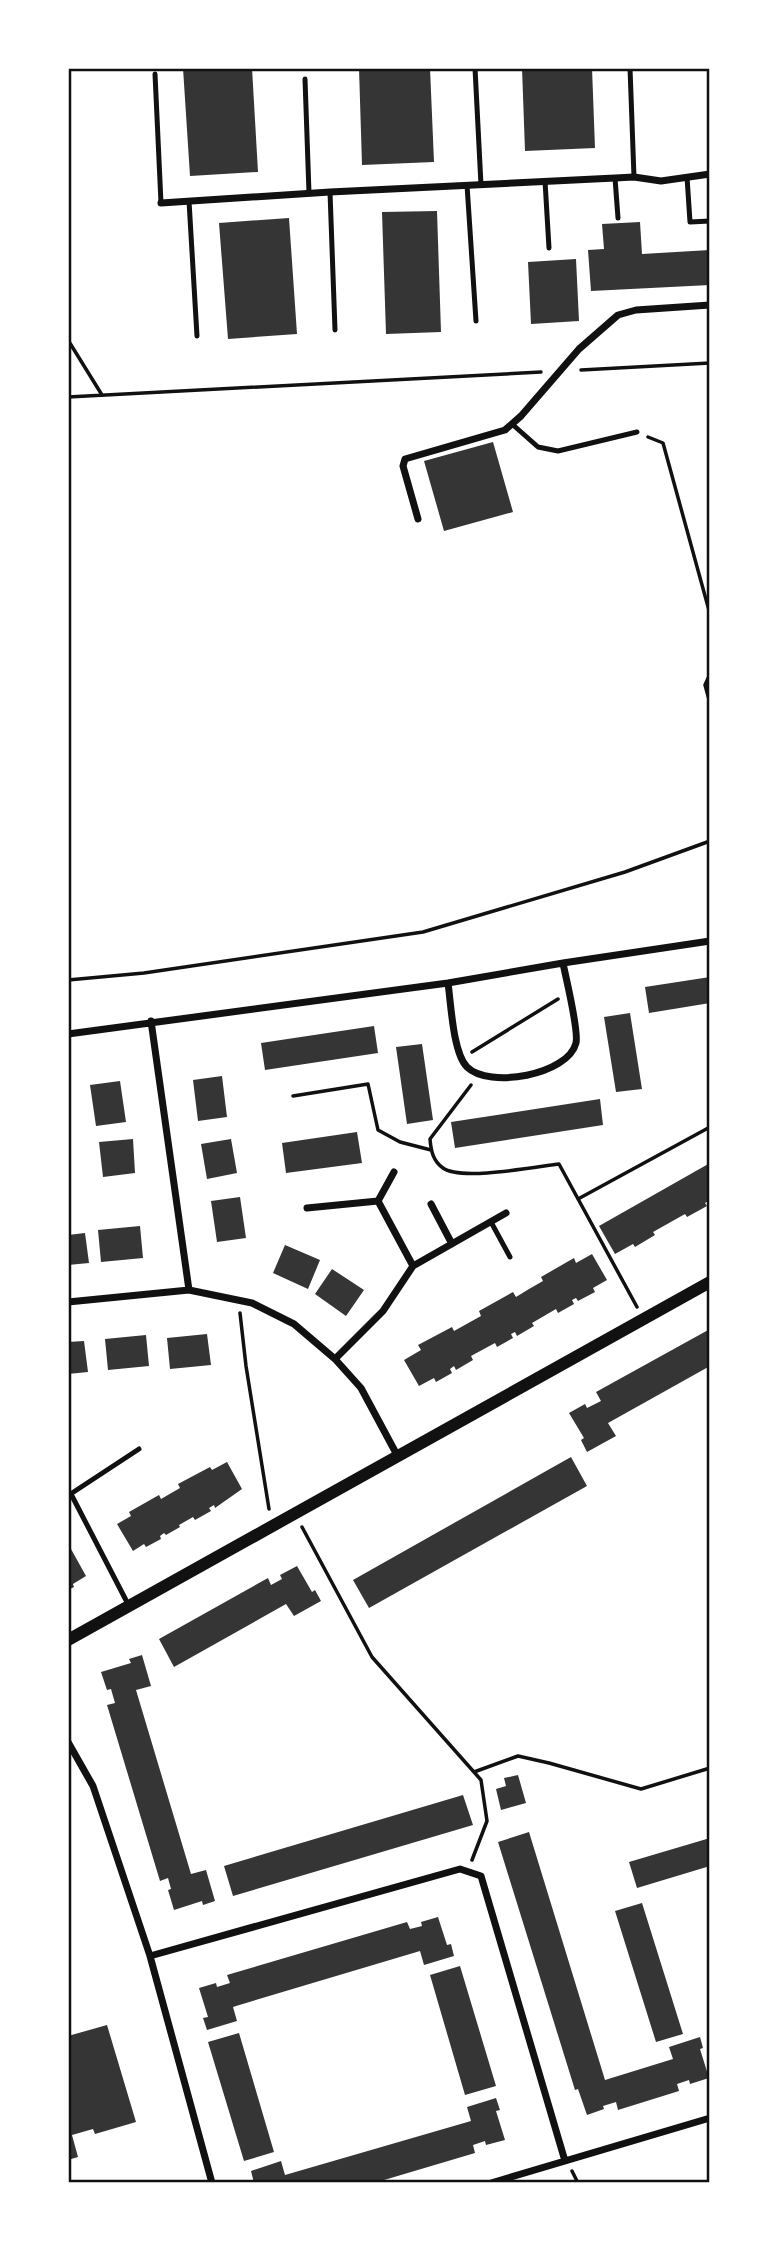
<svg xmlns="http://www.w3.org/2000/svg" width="778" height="2251" viewBox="0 0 778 2251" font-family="'PT Sans Narrow',sans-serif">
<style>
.building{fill:#353535}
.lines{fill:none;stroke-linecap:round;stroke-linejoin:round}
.path{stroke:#111;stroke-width:3.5}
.service{stroke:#111;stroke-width:5}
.minor{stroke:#111;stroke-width:7}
.tertiary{stroke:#111;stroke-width:12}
.neatline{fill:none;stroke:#111;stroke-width:2.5}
</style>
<rect width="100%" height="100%" fill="#fff"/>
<path class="building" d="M183,68H252L258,172L190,176Z
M359,68H430L434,162L362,165Z
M522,68H592L595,148L525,151Z
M437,211L441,332L386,334L382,212Z
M289,218L297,334L228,339L219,223Z
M640,222L642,254L710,250V285L591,291L588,250L604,249L602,224Z
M576,259L579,321L531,324L528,262Z
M493,442L513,512L444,531L424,461Z
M710,977V1003L649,1013L645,987Z
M630,1013L642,1089L616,1092L604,1017Z
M374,1026L378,1053L265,1070L261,1043Z
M422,1044L433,1120L407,1124L396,1047Z
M222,1076L227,1117L198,1121L193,1080Z
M120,1081L126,1122L96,1126L90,1085Z
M600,1099L603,1125L455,1148L451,1122Z
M357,1132L362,1163L286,1173L282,1143Z
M133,1139L135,1173L103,1177L99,1142Z
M231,1139L237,1173L207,1179L201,1144Z
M710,1163V1200L705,1203L707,1206L687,1217L685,1214L653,1232L655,1235L635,1247L633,1244L615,1254L599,1226Z
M240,1197L246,1238L217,1242L211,1201Z
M140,1226L143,1258L101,1262L98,1230Z
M85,1233L89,1263L68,1265V1235Z
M285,1245L320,1260L308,1289L273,1273Z
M592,1254L607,1280L593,1288L595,1292L578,1301L576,1298L572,1300L574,1304L558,1313L556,1309L532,1323L534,1326L517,1336L515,1332L511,1334L513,1338L497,1347L495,1343L471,1356L473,1360L456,1370L454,1366L450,1369L452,1373L436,1382L434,1378L419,1386L404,1360L421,1350L418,1345L452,1327L454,1331L481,1316L479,1311L513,1292L516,1297L529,1289L543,1281L541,1277L574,1258L576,1263Z
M332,1269L364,1290L346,1316L315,1294Z
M710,1329V1366L608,1423L616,1436L587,1452L581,1440L584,1438L569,1413L585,1404L587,1408L601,1401L596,1392Z
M207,1334L211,1365L170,1369L167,1338Z
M146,1335L149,1366L108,1370L105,1339Z
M84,1341L88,1372L68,1374V1342Z
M571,1457L587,1486L369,1608L353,1580Z
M227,1462L242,1489L215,1508L214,1505L209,1508L211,1511L195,1520L193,1517L179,1525L180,1527L166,1535L164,1533L160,1536L161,1539L146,1547L144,1544L133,1551L117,1524L131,1516L129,1512L159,1495L161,1499L180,1488L178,1484L210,1467L212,1470Z
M71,1549L86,1576L73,1584L74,1587L68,1590V1551Z
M297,1566L312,1592L315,1590L321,1601L294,1616L286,1604L174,1667L159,1639L268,1578L271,1585L282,1579L280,1575Z
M142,1655L151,1686L136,1690L191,1874L206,1870L215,1901L203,1905L202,1901L174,1910L168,1890L171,1889L168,1878L160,1881L107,1705L115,1703L111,1689L107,1690L101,1672L131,1663L129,1659Z
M518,1775L526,1803L501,1810L496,1789L506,1786L504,1778Z
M463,1795L473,1825L233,1896L224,1866Z
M529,1832L605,2080L673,2059L669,2047L700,2037L703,2048L700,2049L709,2078L690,2084L689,2080L677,2084L679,2091L618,2110L616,2102L603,2106L604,2109L587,2115L578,2089L575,2090L498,1842Z
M710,1838V1866L637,1888L629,1862Z
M642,1903L683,2034L656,2042L615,1911Z
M438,1917L447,1945L451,1944L454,1956L424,1965L420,1951L236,2006L233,2007L237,2021L207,2030L203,2018L208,2017L199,1988L216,1983L217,1987L230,1983L227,1975L407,1922L410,1929L422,1926L421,1922Z
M460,1966L496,2086L465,2095L430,1975Z
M107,2025L136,2122L95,2134L93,2129L72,2135L78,2157L68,2160V2036Z
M239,2033L274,2152L244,2161L208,2042Z
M496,2098L500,2110L496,2111L505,2140L486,2145L485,2141L473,2145L475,2153L374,2183H254L251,2171L281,2161L285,2175L471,2121L467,2107Z"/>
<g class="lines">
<path class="path" d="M68,340L102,395
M581,370L710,363
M68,397L541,372
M648,437L663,443L710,614
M710,674L705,685L710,703
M68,980L144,973L423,932L625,872L710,841
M472,1052L558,999
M471,1085L430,1139C431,1151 433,1161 443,1168C460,1181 535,1167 559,1164L637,1307
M293,1096L368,1084L378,1130L400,1142L431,1150
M578,1199L710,1127
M240,1313L246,1366L269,1509
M302,1527L372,1657L481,1780L487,1821L472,1860
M474,1772L518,1756L549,1763L641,1789L710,1768
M572,2171L578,2183"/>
<path class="service" d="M475,68L481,185
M630,68L634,177
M155,74L161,203
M305,79L309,193
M687,177L690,222L710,221
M615,178L618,218
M545,181L549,248
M467,185L476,321
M330,192L335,330
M189,201L197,336
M512,424L538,447L558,451L637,432
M491,1222L510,1257
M71,1494L129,1606
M69,1495L139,1449"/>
<path class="minor" d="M161,203L330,192L615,178L634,177L661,181L710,174
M418,519L403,466L405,459L505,430L521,416L579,349L618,315L636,310L710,305
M448,983C451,1004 453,1053 467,1067C489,1089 568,1075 576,1043C579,1030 566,979 563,963
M151,1021L189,1290
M68,1034L448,983L563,963L710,941
M378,1201L413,1266
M431,1204L452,1244
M307,1208L378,1201L394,1172
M68,1302L189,1290L252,1303L294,1324L335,1359L361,1388L397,1455
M335,1359L383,1311L413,1266L506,1213
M68,1742L93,1786L150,1956L212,2183
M150,1956L460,1869L481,1876L565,2161
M491,2183L710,2118"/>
<path class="tertiary" d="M68,1640L710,1282"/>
</g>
<rect width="778" height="2251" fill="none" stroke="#ffffff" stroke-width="140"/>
<rect x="70" y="70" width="638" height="2111" class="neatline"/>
</svg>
